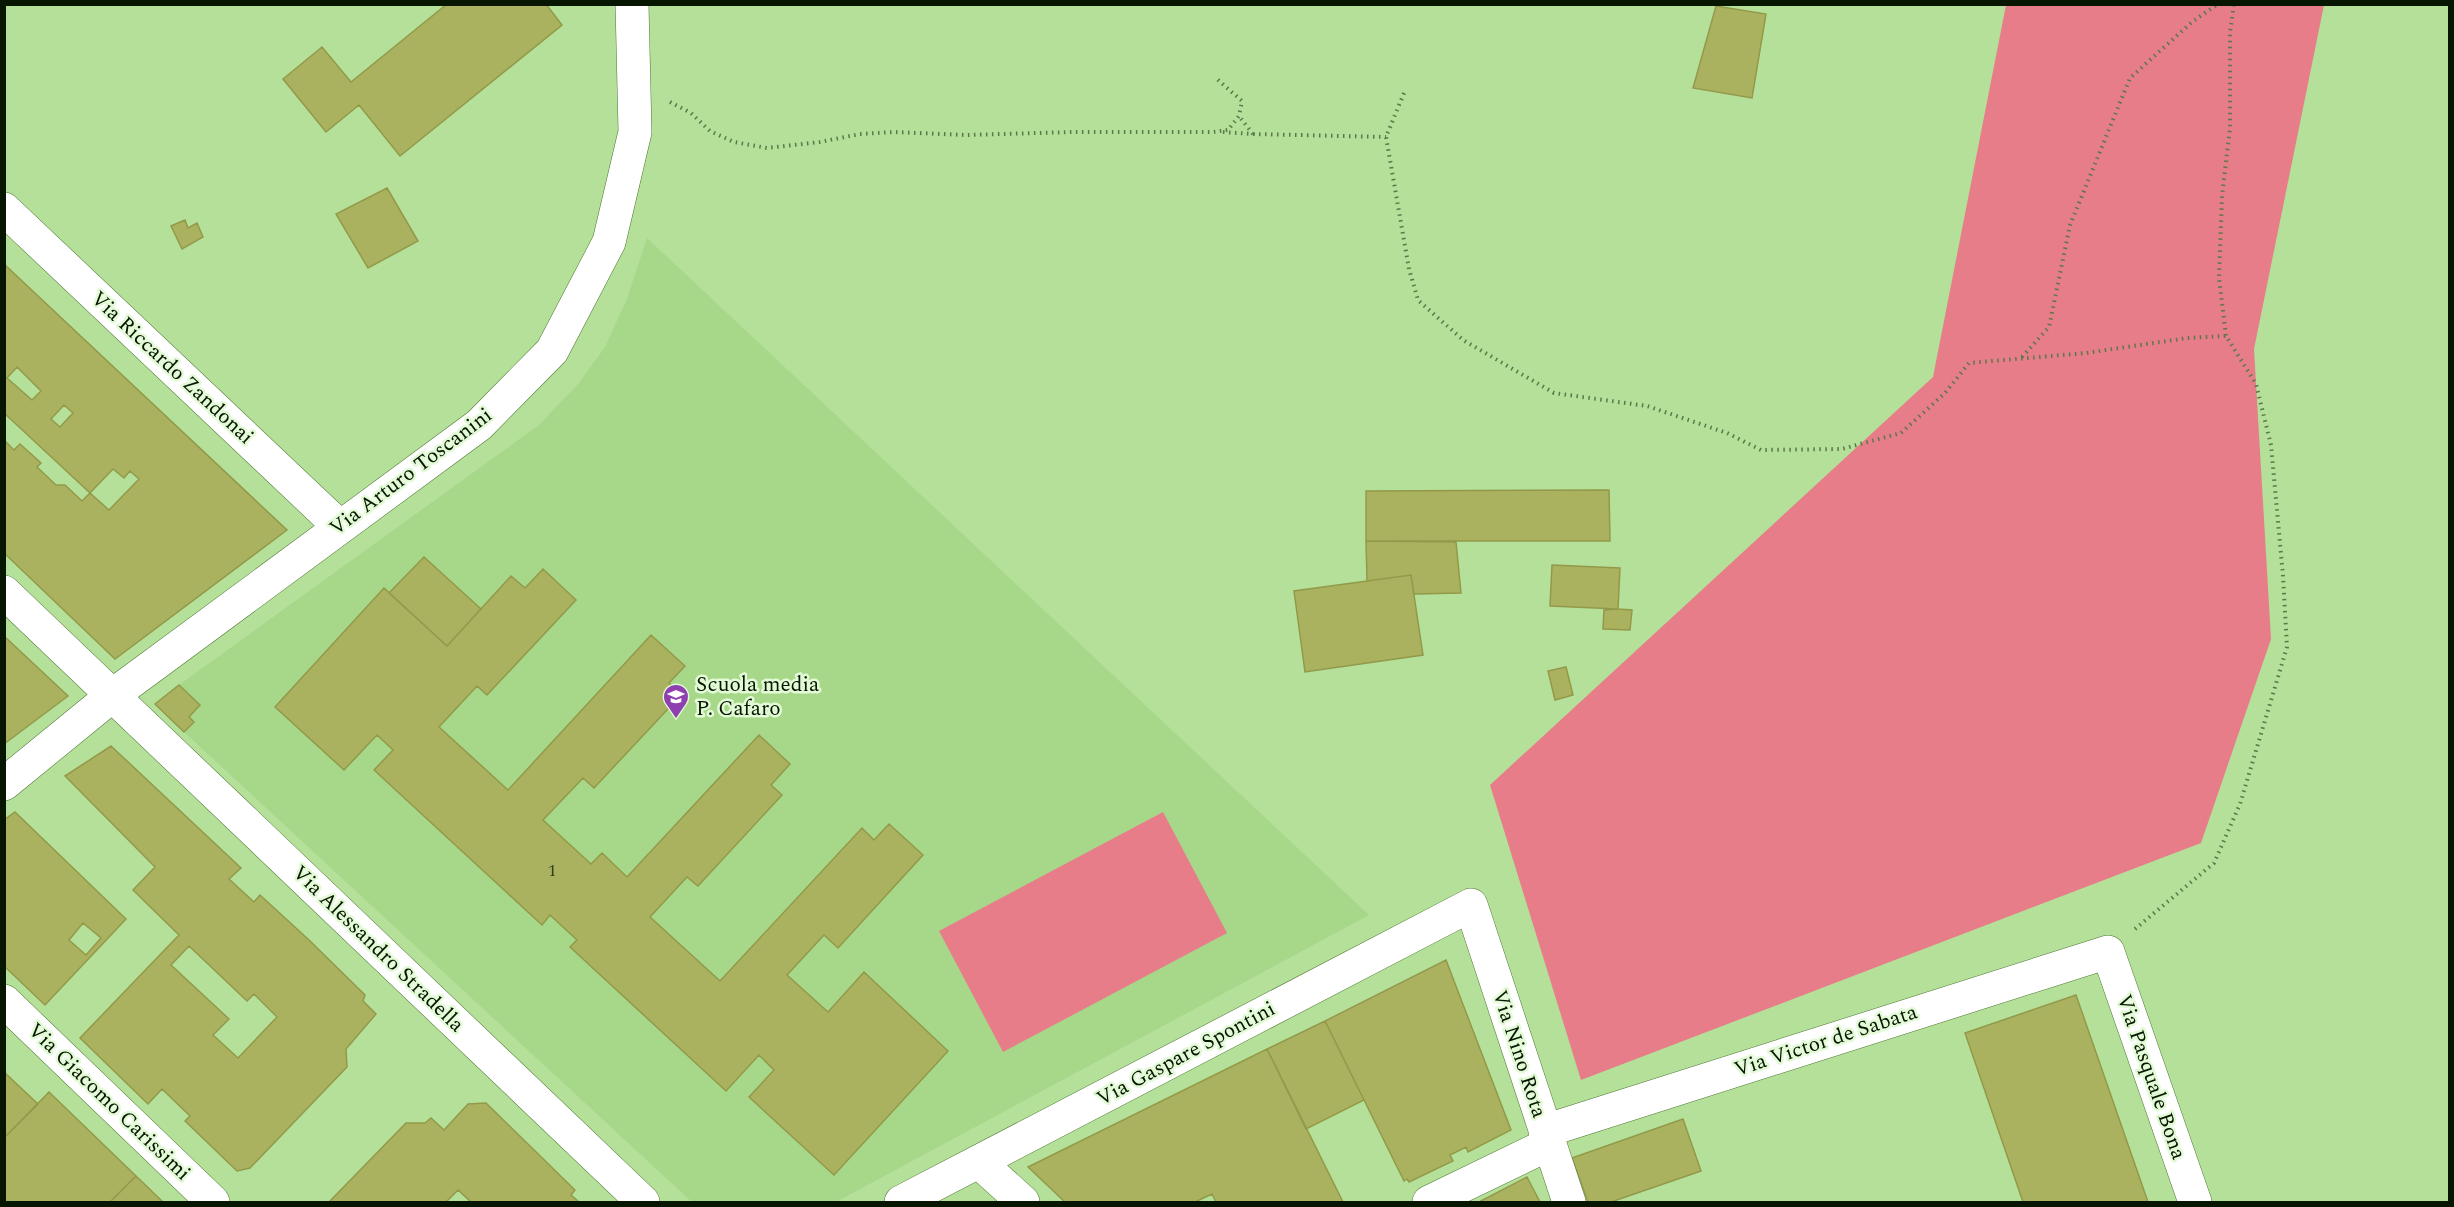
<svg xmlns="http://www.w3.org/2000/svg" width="2454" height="1207" viewBox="0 0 2454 1207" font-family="Spectral,serif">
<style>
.built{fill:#a7d789}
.green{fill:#e77d89}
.building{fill:#aab260;stroke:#929a49;stroke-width:1.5;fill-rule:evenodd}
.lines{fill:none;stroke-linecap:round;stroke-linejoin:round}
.street-casing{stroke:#4e7632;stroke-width:34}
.path{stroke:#5b784a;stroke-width:4;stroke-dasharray:1.5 4.5;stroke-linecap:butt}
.street{stroke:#fff;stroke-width:33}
.labels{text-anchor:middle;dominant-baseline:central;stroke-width:5;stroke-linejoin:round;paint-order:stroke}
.number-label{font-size:18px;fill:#303d18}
.street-label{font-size:21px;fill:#071600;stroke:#e3fad6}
.poi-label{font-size:21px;fill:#071600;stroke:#e3fad6;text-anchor:start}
</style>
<rect width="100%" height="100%" fill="#b4e099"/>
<path class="built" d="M647,238L1369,915L836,1202H692L184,732L193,723L189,717L200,705L179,685L539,425L579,383L605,347L627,299Z"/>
<path class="green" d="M2006,5H2324L2254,349L2271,639L2201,843L1581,1080L1490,785L1933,377Z
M1163,812L1227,933L1003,1052L939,931Z"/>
<path class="building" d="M447,4H546L562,25L400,156L359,105L326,132L283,79L322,47L351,82Z
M1716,6L1766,14L1752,98L1693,88Z
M387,188L418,241L368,268L336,214Z
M185,220L188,228L197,223L203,237L182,249L171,226Z
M4,264L287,530L115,659L4,553V440L14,450L20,444L41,463L37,467L56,485H65L82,501L90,493L4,413ZM17,367L41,391L32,400L7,378ZM64,405L73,413L60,427L51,419ZM113,469L124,478L130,471L139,479L109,510L90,493Z
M1609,490L1610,541H1366V491Z
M1366,541L1456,542L1461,593L1414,594L1411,575L1367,581Z
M424,557L481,609L447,646L389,593Z
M1552,565L1620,568L1618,609L1550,606Z
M543,569L576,600L487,695L477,686L439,727L508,790L651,635L685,666L669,683L681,695L594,788L583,778L543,820L591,864L602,853L627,877L759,735L790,764L771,785L782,795L698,886L687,877L650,917L720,981L862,828L874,840L889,824L923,855L838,948L824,935L787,975L828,1012L864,972L948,1051L834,1175L749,1097L774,1070L759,1055L726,1091L570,947L577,940L550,915L542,925L374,770L393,750L377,735L344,770L275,707L384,588L447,646L511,576L525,588Z
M1411,575L1423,655L1305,672L1294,591Z
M1618,609L1632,610L1630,630L1603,629L1604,610Z
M4,636L68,696L4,744Z
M1566,667L1573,695L1555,700L1548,671Z
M179,685L200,705L189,717L194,722L184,732L155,704Z
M111,746L241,868L229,879L254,902L260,895L309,940L365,995L363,1001L376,1014L346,1049L347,1067L250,1168L237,1171L185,1121L190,1116L162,1089L148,1104L80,1038L179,935L133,890L155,867L65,776ZM189,946L247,1001L254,994L277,1017L238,1058L213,1035L229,1019L171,965Z
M15,812L126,919L45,1005L4,966V820ZM83,923L101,938L86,955L69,940Z
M1446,960L1511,1130L1468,1152L1466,1147L1450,1155L1453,1161L1409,1182L1407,1179L1404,1181L1325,1021Z
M2076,995L2148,1202H2023L1965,1033Z
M1325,1021L1364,1100L1306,1129L1267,1049Z
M1267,1049L1343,1202H1216L1212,1194L1195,1202H1065L1028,1167Z
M4,1072L38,1104L4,1138Z
M49,1092L136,1176L110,1202H4V1138Z
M486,1103L575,1190L571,1195L579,1202H471L458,1190L446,1202H329L406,1123H425L431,1118L444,1130L468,1104Z
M1683,1119L1701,1171L1611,1202H1588L1572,1158Z
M136,1176L163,1202H110Z
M1527,1177L1540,1202H1479Z"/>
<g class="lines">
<defs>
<path id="street" d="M4,209L340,527
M4,592L643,1202
M4,784L113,695L479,425L552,351L609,242L635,132L632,4
M4,1001L213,1202
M1545,1131L2108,952L2195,1202
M979,1162L1023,1202
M901,1202L1471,905L1569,1202
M1429,1202L1549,1144"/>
</defs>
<use href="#street" class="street-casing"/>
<path class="path" d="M1404,93L1386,137L1409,269L1418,300L1463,340L1554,393L1647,406L1727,433L1761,450L1842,449L1901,433L1945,393L1969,363L2086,353L2187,338L2226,336
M670,102L691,113L710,131L734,142L767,148L820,142L860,134L894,132L966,135L1073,132H1213L1228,130L1239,116L1242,101L1217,79
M1223,132L1253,134L1239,116
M1253,134L1386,137
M2022,357L2049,327L2070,225L2130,78L2192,22L2218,4
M2135,929L2214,863L2240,804L2287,647L2283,576L2271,445L2256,384L2226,336L2219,278L2222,196L2230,128V32L2234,4"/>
<use href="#street" class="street"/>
</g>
<defs>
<symbol id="school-pin" viewBox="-11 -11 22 30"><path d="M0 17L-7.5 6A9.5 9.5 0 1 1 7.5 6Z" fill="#8e40b1" stroke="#e3fad6"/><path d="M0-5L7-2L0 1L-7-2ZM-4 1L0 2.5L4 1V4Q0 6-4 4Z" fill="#fff"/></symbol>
</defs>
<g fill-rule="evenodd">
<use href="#school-pin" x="661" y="682" width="30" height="40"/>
</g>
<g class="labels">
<g class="number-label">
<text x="552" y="870">1</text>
</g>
<g class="street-label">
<text transform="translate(172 368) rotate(43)">Via Riccardo Zandonai</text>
<text transform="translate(411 472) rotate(-37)">Via Arturo Toscanini</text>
<text transform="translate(378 949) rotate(44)">Via Alessandro Stradella</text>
<text transform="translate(1826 1041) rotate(-18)">Via Victor de Sabata</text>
<text transform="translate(1186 1054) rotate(-28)">Via Gaspare Spontini</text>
<text transform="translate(1519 1054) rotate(72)">Via Nino Rota</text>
<text transform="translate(2151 1077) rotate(71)">Via Pasquale Bona</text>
<text transform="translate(109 1102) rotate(44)">Via Giacomo Carissimi</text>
</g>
<g class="poi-label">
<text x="696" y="685">Scuola media<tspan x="696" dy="24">P. Cafaro</tspan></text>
</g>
</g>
<rect width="2454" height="1207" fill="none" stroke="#071600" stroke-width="12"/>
</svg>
